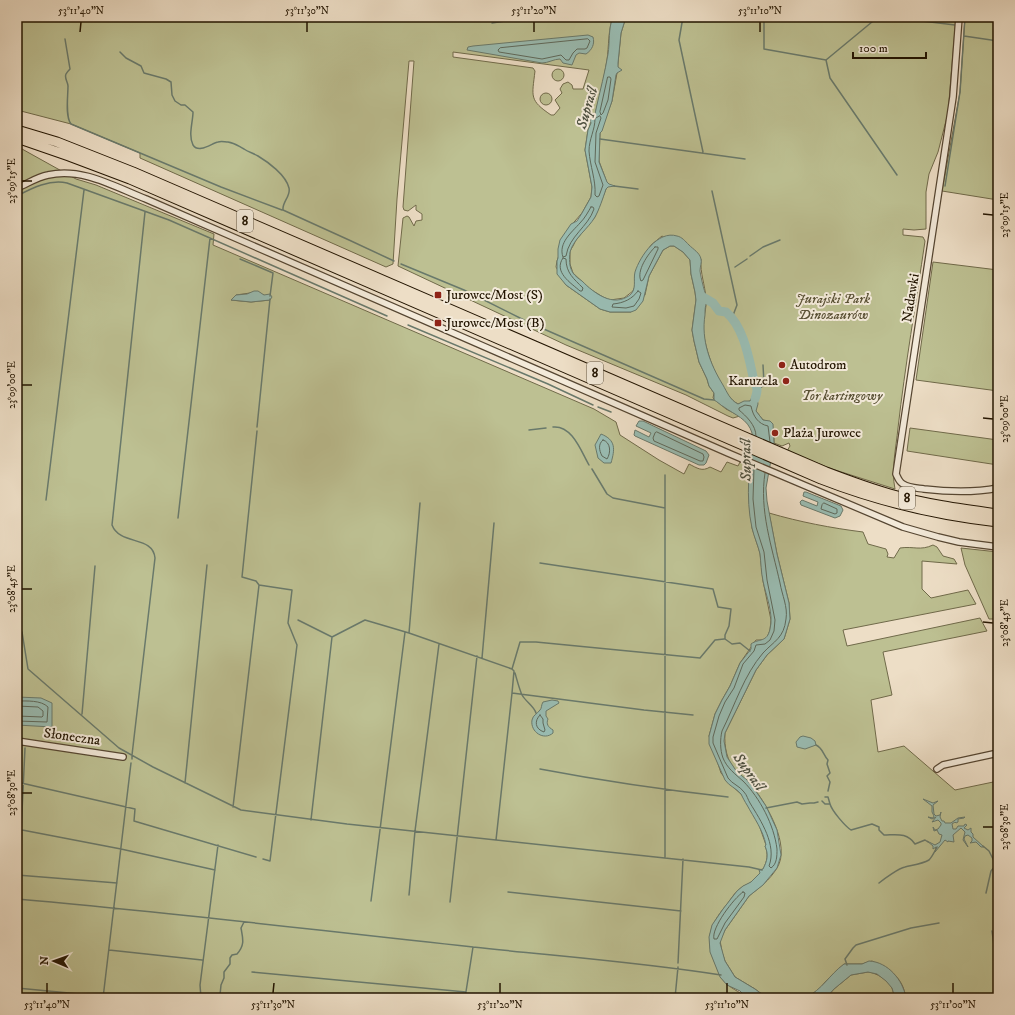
<svg xmlns="http://www.w3.org/2000/svg" width="1015" height="1015" viewBox="0 0 1015 1015" font-family="'IM FELL DW Pica',serif">
<style>
.green{fill:#bdc092;stroke:#706a4a;fill-rule:evenodd}
.water{fill:#99bcb2;stroke:#69796b}
.lines{fill:none;stroke-linecap:round;stroke-linejoin:round}
.shore{stroke:#5e685a;stroke-width:1}
.stream{stroke:#69796b;stroke-width:1.5}
.river{stroke:#99bcb2;stroke-width:9}
.minor-casing{stroke:#554632;stroke-width:8}
.trunk-casing{stroke:#221401;stroke-width:11}
.minor{stroke:#f3eada;stroke-width:5.5}
.trunk{stroke:#eddec6;stroke-width:9}
.ticks{fill:none;stroke:#221401;stroke-width:1.5}
.poi-dot{fill:#8f2418;stroke:#f3eada;stroke-width:1.5}
.labels{text-anchor:middle;dominant-baseline:central;stroke-width:4;stroke-linejoin:round;paint-order:stroke}
.shield{fill:#f3eada;stroke:#615442;stroke-width:1}
.shield-label{font-size:13px;font-weight:bold;fill:#221401}
.poi-label{font-size:14px;fill:#221401;stroke:#f3eada;text-anchor:start}
.street-label{font-size:14px;fill:#221401;stroke:#f3eada}
.park-label{font-size:14px;font-style:italic;fill:#585034;stroke:#f3eada}
.water-label{font-size:15px;font-style:italic;fill:#4c4f3f;stroke:#f3eada}
.neatline{fill:none;stroke:#221401;stroke-width:1.5}
.ticks-label{font-size:10px;text-anchor:middle;fill:#221401}
</style>
<rect width="100%" height="100%" fill="#eddec6"/>
<filter id="stains"><feTurbulence type="fractalNoise" baseFrequency=".005" numOctaves="4"/><feColorMatrix values="0 0 0 0 .2 0 0 0 0 .09 0 0 0 0 .02 0 0 0 .5 -.17"/></filter>
<radialGradient id="worn" r=".72"><stop offset=".6" stop-color="#630" stop-opacity="0"/><stop offset="1" stop-color="#630" stop-opacity=".3"/></radialGradient>
<path class="green" d="M17,17H613C608,30 609,46 607,60C604,78 600,97 595,114L590,116L591,123L588,130L585,150L592,187L591,197L582,213L568,229L557,261L556,267L566,285L600,309L610,312H631L645,295L649,276L663,250L670,246H674L683,252L690,260L691,274L695,292L696,300L692,330L694,341L699,362L707,379L709,386L714,393L713,398L726,409L740,416L733,418L728,416L686,395L566,345L398,266L403,218L407,216L409,217L414,226L416,221L422,220V214L416,210V205L408,211L404,210L403,207L414,61H409L397,199L393,264L386,267L140,158V153L71,124L17,110ZM453,52L589,70L583,89H573L572,85L568,82L563,84L560,89L562,93L555,100L560,108L554,115H551C529,100 532,97 535,71L533,68L453,57Z
M626,17H956L948,113L938,152L929,174L926,192V229L914,230L903,229V235L923,237L925,241C916,303 905,366 898,428C896,448 891,470 895,489L832,469L787,451L790,446L789,443L782,446L774,443V438L767,421L763,420L756,411L752,399L750,401L738,404C720,395 703,346 703,326C703,317 707,308 706,299C705,284 700,274 701,259L662,236L651,245L644,256L635,275V286L633,291L624,298L610,300L603,297L590,289L573,273L570,264V251L573,246L576,240L595,217L606,189V180L599,161L600,133L612,101L617,73L621,33Z
M965,17H998V200L942,191L960,92Z
M552 75a6 6 0 1 1 12 0a6 6 0 1 1-12 0Z
M540 99a6 6 0 1 1 12 0a6 6 0 1 1-12 0Z
M17,147L22,149L76,179L96,185L214,234L213,245L594,409L616,422L620,435L659,460L684,474L689,464C697,468 702,472 710,467L721,472L727,462L738,466L740,462L750,467L749,500L752,528L760,553L763,581L771,620L770,630L767,638L764,640H756L740,663L730,686L722,700L715,714L709,736L721,773L732,786L742,795L759,825L766,845L765,846C772,861 760,877 748,884C746,885 743,886 742,887C736,891 732,897 728,903C712,922 704,936 714,961C717,967 719,975 723,980C729,988 739,991 747,998H17ZM250,293L264,295L270,300L251,302L231,300L236,295Z
M933,262L998,270V391L916,380Z
M910,428L998,440V465L907,451Z
M769,513C800,522 831,528 863,532L868,544L886,549L888,554L887,557L894,558L900,548C914,546 920,551 933,545L937,547L943,556L954,559L957,564L922,561V589L931,598L968,590L976,604L843,630L847,646L980,618L987,631L883,652L892,695L871,700L878,752L904,746L955,790L998,781V998H906C902,975 890,971 872,961L862,964H844L825,982L819,990L806,998H767L755,989L735,977L725,961L722,952L720,940L725,930L749,896C760,887 769,881 777,868C791,846 767,805 753,787C748,781 743,777 737,772C727,762 724,747 725,733L756,670L767,655L784,639L790,619L789,603L777,554Z
M961,548L998,552V619H989L965,565Z
M868,972C877,973 888,980 892,988C893,991 894,995 895,998H826L834,989L851,975Z"/>
<path class="water" d="M613,17H626L621,33L618,63V67L622,70L617,73L616,75L612,101L602,131L600,133L599,162L607,182L609,184L615,186L608,187L606,189C603,198 599,210 595,217C588,229 574,238 570,252C569,258 569,267 573,273C575,276 579,279 582,281C594,293 613,308 630,295C637,289 633,280 635,272C640,256 658,230 677,236C682,237 685,241 689,245C693,249 700,253 701,259C702,262 700,267 700,271C701,278 705,295 708,300C705,304 705,310 705,315C701,340 710,364 723,385C727,392 730,400 738,404L744,401H750L756,389H759L757,398L758,404L756,411L763,420L770,421L773,424L774,443L766,488L767,501L777,554L789,603L790,619L784,639L767,655L756,670L725,733L724,741L727,757L737,772L746,779L753,787L766,806L777,830L781,855L777,868L763,885L749,896L725,930L720,943L725,961L735,977L755,989L767,998H747L740,991L727,985L720,977L710,952L709,937L712,925L723,909L737,891L743,886L751,882L760,873L759,870L763,869C767,861 769,855 765,846L766,845C763,830 754,818 747,805C745,802 743,798 741,794C736,788 729,786 725,780L709,744V736L715,714L722,700L730,686L740,663L751,649V644C759,638 767,643 770,629C774,614 766,596 763,581C761,572 761,563 760,554C758,545 754,537 752,528C745,497 750,464 752,433C748,419 735,415 724,407C720,405 718,402 714,400V393L709,386L707,379L699,362L694,341L692,330L696,300L695,292L691,274L690,260L683,252L674,246H670L663,250L649,276L643,301L636,310L631,312H610L600,309L566,285L557,274V261L558,258V249L560,240L571,224L577,221L582,213L591,197L592,187L585,150L588,130L591,123L589,116L595,114L596,109C600,91 605,72 608,54C610,42 608,29 613,17Z
M588,35L593,37C595,44 592,50 586,54L579,53L576,55L572,65L563,63L560,59C554,59 548,63 542,63L467,50L468,47L473,46Z
M254,291H258L264,295L270,294L272,297L270,300L251,302L231,300L236,295L247,294Z
M639,421H643L706,451L709,455L706,463L704,465H699L635,436L634,435L635,430L649,437L651,433L636,426Z
M601,434C616,440 615,449 611,463H604L598,458L595,445Z
M804,492H806L841,506L843,510L840,516L835,518L801,505L800,502L802,500L817,506L818,502L803,496Z
M17,697L41,698L52,703V727L17,725Z
M552,700L558,701L559,703L546,711V716L548,719C546,724 548,727 553,730V733C544,741 530,732 532,720C533,715 537,714 540,710C542,708 541,705 543,702Z
M803,736L811,738L815,741L816,745L805,749L797,747L796,742L800,737Z
M923,799L933,803L938,801L933,805L934,814L936,816L940,815L941,812L940,817L942,821H944L945,823H951L958,818L965,817L964,818L958,819V822L956,823L955,822L952,824L953,829H956L958,826H964L965,824L967,825L964,828L968,830L971,828V832L973,834V837L984,847H981L976,842L970,843L972,841V838L968,835L965,836L964,839L968,847L963,840L965,832L961,828L953,835L954,842L948,841V842L945,840L935,852L936,847L933,849V846L927,841L935,845L940,842L942,835L939,834L937,830L934,831L933,827L935,830L938,829L941,825V823L938,820L932,822L936,817L932,819L928,817L933,818L934,816L932,812V806Z
M869,961C888,962 903,980 906,998H895L892,988L886,981L877,974L868,972L851,975L834,989L826,998H805C823,989 829,975 844,964H862Z"/>
<g class="lines">
<path class="shore" d="M588,39L590,41L587,48L585,49H577L573,53L569,60H566L561,55L542,59L499,52L498,50L500,48Z
M608,77H610L611,79L608,100L603,113L601,115L600,112Z
M600,116L601,118L596,133L595,162L603,185L599,196L597,197L595,195C596,180 590,166 589,151C589,139 595,130 595,119Z
M591,207H593L594,209C588,227 569,236 566,256L563,257C558,243 572,232 580,223C585,218 588,212 591,207Z
M655,247H658V249L643,280L641,281C636,271 648,254 655,247Z
M563,258L566,259C566,273 574,279 583,288L582,291H580C571,283 553,272 563,258Z
M638,291L641,293L639,299L634,306L626,308L612,307L613,304C624,303 632,299 638,291Z
M657,432L703,454L704,457L703,461H700L654,441L653,438L655,433Z
M756,436C756,425 746,416 739,410V408L745,405L751,406C753,416 758,424 768,426L770,442
M603,440C611,442 611,453 607,459L602,456C599,450 598,444 603,440Z
M754,468L753,499L756,527L764,552L767,580L775,620L774,631L770,640L765,644L756,645L754,651L743,664L734,688L725,702L719,716L713,737V743L728,778C732,784 740,786 744,792C747,795 748,800 750,803C761,821 777,845 769,866L771,868C777,864 777,856 777,849C774,825 760,798 743,781C735,774 727,768 723,758C720,750 720,739 722,731C735,705 744,675 763,653C774,641 784,638 786,619C788,607 782,595 780,583C772,547 759,510 765,473
M824,503L837,509V513L835,514L821,509L822,505Z
M17,701C27,701 41,700 48,707L47,722L17,721
M17,706L38,707L43,711V716L42,717L17,716
M540,715L543,719V723L545,730L544,732C535,729 534,721 540,715Z
M743,892L745,893L744,897L725,923L717,939H714C711,928 734,898 743,892Z"/>
<path class="stream" d="M683,17L679,40L703,152
M764,17V49L826,60L830,78L897,175
M889,17L955,25
M492,23L530,17
M964,36L998,41
M65,39L70,69C68,71 67,72 66,74C64,78 68,82 68,86C68,96 65,117 71,124L221,187L282,210
M120,52L126,58L141,66L144,73L166,79L171,82L172,95L175,101L181,105H185L193,112C193,122 188,135 193,145C199,154 212,143 218,142C221,141 225,142 228,142C235,143 238,146 244,149C248,152 253,153 258,156C268,162 286,175 289,188C291,196 282,202 283,210L349,240L394,261
M826,60L878,17
M600,139L745,159
M614,186L638,189
M945,186L960,92L965,17
M712,191L737,305L732,318
M17,196C32,188 50,179 67,183L169,220L387,316
M750,256L763,247L780,240
M240,259L273,273L270,296
M401,264L464,290L524,320
M735,267L747,259
M530,323L704,399L714,400
M408,325L548,384L593,405
M758,389L763,386L764,383L763,365
M598,407L611,412
M257,427L270,299
M553,427C572,425 581,451 589,465
M529,430L546,428
M592,469L607,494L613,498L665,508
M665,475V857
M46,500L84,190
M178,518L210,238
M540,563L713,589L718,607L731,609L729,626L725,635V639L732,644L740,643L750,651
M259,585L292,590L288,623L297,645L270,861L263,859
M298,620L332,637L311,820
M17,633L22,632L28,669L119,748L153,767L241,810L347,824L749,867L762,870
M409,633L420,503
M332,637L365,620L409,633L512,669L514,671L512,693L644,710L693,715
M482,658L494,523
M512,669L520,642H536L700,658L715,640L724,639
M515,673C517,680 519,688 522,695C526,702 534,706 536,713
M82,714L95,566
M816,745C823,748 823,755 828,760L827,764L830,773L827,776L830,782L828,791
M132,755L155,558C153,535 120,546 112,525L145,212
M132,759V755
M540,769C603,781 665,790 728,797
M17,782L135,809L134,821L256,857
M185,783L207,565
M825,797H828L830,804
M822,801L825,804H830C832,811 845,826 851,830L872,824L879,827V830L884,835C896,835 907,832 915,844L925,840L928,842
M233,807L259,585L256,581L242,577L257,431
M766,808L797,802L802,804L810,803H814L818,802
M17,829L121,849L215,870
M496,840L512,693
M983,846L989,851L996,865L991,871L986,893
M17,875L117,883
M19,876L25,748
M879,883C884,879 899,868 905,867C913,865 922,864 929,860C932,857 935,851 937,847
M508,892L681,911
M409,895L415,831L439,644
M17,899C170,912 321,931 473,947C556,956 639,962 721,975
M371,901L405,632
M450,902L477,656
M992,931L998,975
M109,950L202,960
M678,963L683,859
M847,965L845,959L853,948L856,945L911,928L939,923
M252,972L466,992
M17,988L121,998
M483,995L514,998
M103,998L131,763
M201,998L200,985L218,845
M213,998L220,995L221,985L224,978V972L230,964V958L232,955L237,954C245,945 243,939 241,928L244,922
M465,998L473,947
M675,998L678,967"/>
<path class="river" d="M701,296L713,303L719,311L726,312C744,327 749,359 754,381C755,384 757,386 757,390C757,392 756,396 755,399"/>
<defs>
<path id="minor" d="M959,17L953,97L896,474C898,478 899,482 903,484C909,488 918,488 924,489C949,492 973,493 998,488
M17,188C27,184 37,177 48,175C82,167 115,187 146,199L728,453L903,527L938,537L959,542L998,547
M17,741L123,757
M937,769L943,765L998,753"/>
<path id="trunk" d="M17,130L57,142L133,172L826,472C847,480 868,488 890,494C925,504 962,509 998,514
M17,138L69,156L130,179L821,479C880,502 935,515 998,522"/>
</defs>
<use href="#minor" class="minor-casing"/>
<use href="#trunk" class="trunk-casing"/>
<use href="#minor" class="minor"/>
<use href="#trunk" class="trunk"/>
</g>
<path class="ticks" d="M80,32L81,22M307,32V22M534,32V22M760,32V22M22,181H32M983,214L993,215M22,385H32M983,418L993,419M22,589H32M983,622L993,623M22,793H32M983,827H993M47,993V983M273,993L274,983M500,993V983M727,993V983M953,993V983"/>
<g class="poi-dot">
<rect x="434" y="291" width="8" height="8" rx="2"/>
<rect x="434" y="319" width="8" height="8" rx="2"/>
<circle cx="782" cy="365" r="4"/>
<circle cx="786" cy="381" r="4"/>
<circle cx="775" cy="433" r="4"/>
</g>
<g class="labels">
<g class="shield">
<rect x="237" y="210" width="16" height="22" rx="3"/>
<rect x="587" y="362" width="16" height="22" rx="3"/>
<rect x="899" y="487" width="16" height="22" rx="3"/>
</g>
<g class="shield-label">
<text x="245" y="221">8</text>
<text x="595" y="373">8</text>
<text x="907" y="498">8</text>
</g>
<g class="poi-label">
<text x="446" y="295">Jurowce/Most (S)</text>
<text x="446" y="323">Jurowce/Most (B)</text>
<text x="790" y="365">Autodrom</text>
<text x="778" y="381" text-anchor="end">Karuzela</text>
<text x="783" y="433">Plaża Jurowce</text>
</g>
<g class="street-label">
<text transform="translate(911 298) rotate(-81)">Nadawki</text>
<text transform="translate(72 737) rotate(8)">Słoneczna</text>
</g>
<g class="park-label">
<text x="833" y="299">Jurajski Park<tspan x="833" dy="16">Dinozaurów</tspan></text>
<text x="842" y="396">Tor kartingowy</text>
</g>
<g class="water-label">
<text transform="translate(587 108) rotate(-74)">Supraśl</text>
<text transform="translate(746 460) rotate(-91)">Supraśl</text>
<text transform="translate(749 772) rotate(54)">Supraśl</text>
</g>
</g>
<rect width="1015" height="1015" fill="none" stroke="#eddec6" stroke-width="44"/>
<g transform="translate(54 961) rotate(272)" stroke="#f3eada" stroke-width="3" paint-order="stroke">
<path d="M0-3L7 15L0 10L-7 15Z" fill="#221401"/>
<text y="-6" font-size="11" font-weight="bold" text-anchor="middle" fill="#221401">N</text>
</g>
<path d="M853 52v6h73v-6" fill="none" stroke="#221401" stroke-width="2"/>
<text x="859" y="52" font-size="12" fill="#221401" stroke="#f3eada" stroke-width="3" paint-order="stroke">100 m</text>
<rect x="22" y="22" width="971" height="971" class="neatline"/>
<g class="ticks-label">
<text x="81" y="14">53°11'40"N</text>
<text x="307" y="14">53°11'30"N</text>
<text x="534" y="14">53°11'20"N</text>
<text x="760" y="14">53°11'10"N</text>
<text transform="translate(11 181) rotate(-90)" y="4">23°09'15"E</text>
<text transform="translate(1004 215) rotate(-90)" y="4">23°09'15"E</text>
<text transform="translate(11 385) rotate(-90)" y="4">23°09'00"E</text>
<text transform="translate(1004 419) rotate(-90)" y="4">23°09'00"E</text>
<text transform="translate(11 589) rotate(-90)" y="4">23°08'45"E</text>
<text transform="translate(1004 623) rotate(-90)" y="4">23°08'45"E</text>
<text transform="translate(11 793) rotate(-90)" y="4">23°08'30"E</text>
<text transform="translate(1004 827) rotate(-90)" y="4">23°08'30"E</text>
<text x="47" y="1008">53°11'40"N</text>
<text x="273" y="1008">53°11'30"N</text>
<text x="500" y="1008">53°11'20"N</text>
<text x="727" y="1008">53°11'10"N</text>
<text x="953" y="1008">53°11'00"N</text>
</g>
<rect width="100%" height="100%" filter="url(#stains)"/>
<rect width="100%" height="100%" fill="url(#worn)"/>
</svg>
